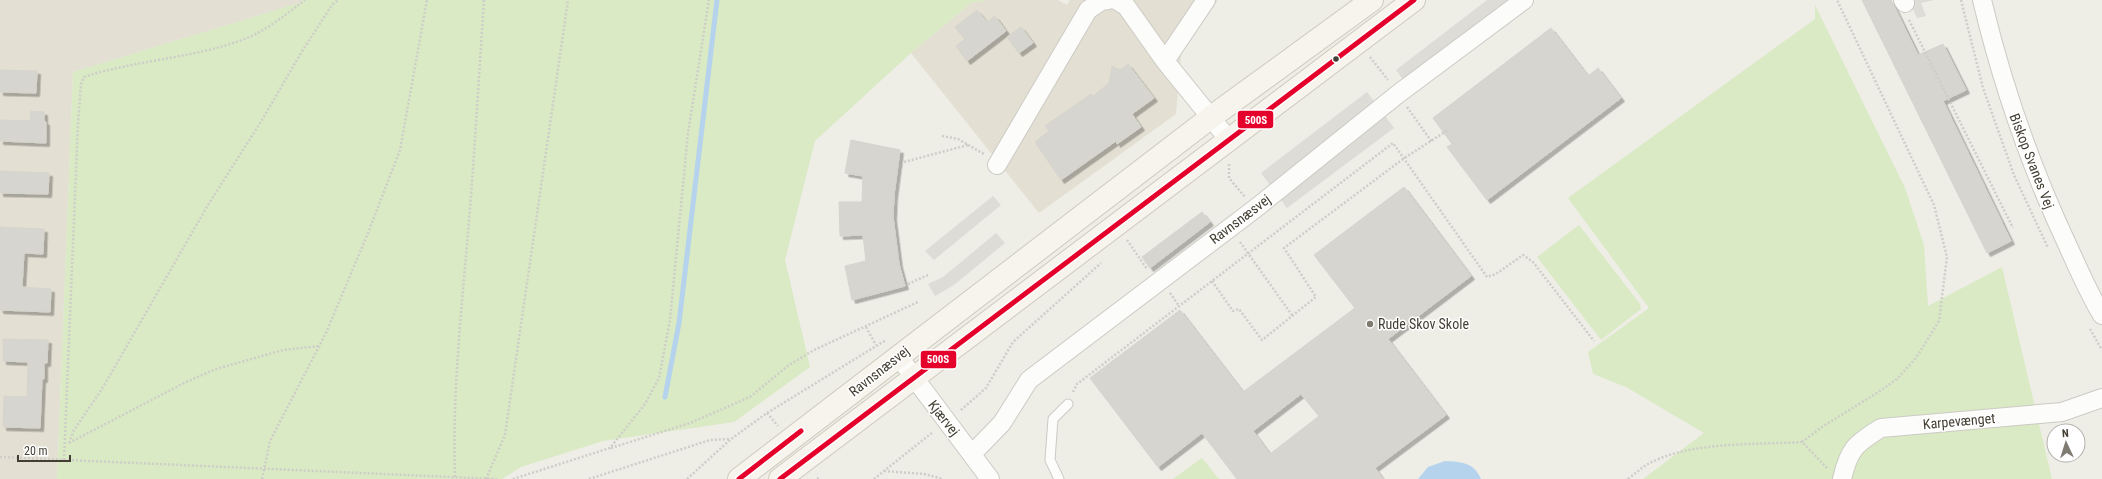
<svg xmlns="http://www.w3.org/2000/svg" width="2102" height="479" viewBox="0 0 2102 479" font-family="'Roboto Condensed',sans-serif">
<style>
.residential{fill:#e3dfd3}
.green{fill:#d9eac5}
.parking{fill:#dddcd6}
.water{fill:#b5d3ed}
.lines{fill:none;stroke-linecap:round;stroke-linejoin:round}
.stream{stroke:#b5d3ed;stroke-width:5}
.building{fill:#d7d5cf;stroke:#d6d4cc;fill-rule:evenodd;filter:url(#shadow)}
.service-casing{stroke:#cccac4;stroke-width:11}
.minor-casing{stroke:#cccac4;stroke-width:20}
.secondary-casing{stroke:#cecabd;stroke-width:24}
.path{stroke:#cfcdc8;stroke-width:2.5;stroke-dasharray:2 2;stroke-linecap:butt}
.service{stroke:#fcfcfb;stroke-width:9}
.minor{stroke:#fcfcfb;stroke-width:18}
.secondary{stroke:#f6f4ed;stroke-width:22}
.bus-1-casing{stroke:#fff;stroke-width:8}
.bus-1{stroke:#e4002b;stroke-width:5}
.bus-dot{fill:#433e33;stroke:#fff;stroke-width:1.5}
.poi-dot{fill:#7f7b72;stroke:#fff;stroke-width:1.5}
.labels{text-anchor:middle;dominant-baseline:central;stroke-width:3;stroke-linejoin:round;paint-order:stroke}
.street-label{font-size:14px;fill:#433e33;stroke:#fff}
.poi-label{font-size:14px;fill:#433e33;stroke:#fff;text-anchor:start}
.line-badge{stroke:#fff;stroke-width:1.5}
.badge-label{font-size:11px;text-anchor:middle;font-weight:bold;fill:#fff}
</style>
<defs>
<filter id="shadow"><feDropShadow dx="3.5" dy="3.5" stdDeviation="0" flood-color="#0004"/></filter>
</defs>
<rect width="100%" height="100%" fill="#eeede6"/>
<path class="residential" d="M0,0H303L299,3L73,72L57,479H0Z
M987,0H1058L1067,5L1070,0H1218L1181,54L1176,114L1039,213L911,53L971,3Z"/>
<path class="green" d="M303,0H987L971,3L911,53L815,141L785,260L810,367L734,422L603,441L521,467L502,479H57L73,72L299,3Z
M1815,5L1905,188L1924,245L1928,306L2002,267L2052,479H1643L1704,433L1626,387L1593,374L1588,352L1649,308L1568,198L1815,19Z
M1579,225L1640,304L1641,309L1601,340L1537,257Z
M1202,458L1219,479H1173Z"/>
<path class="parking" d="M1487,0H1510L1404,81L1396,70Z
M1909,0H1934L1921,3L1926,16L1917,18Z
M1367,92L1394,128L1287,208L1261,173Z
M993,196L1001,205L934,260L925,251Z
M996,233L1005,243L954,285L935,296L928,284L943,277Z"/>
<path class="water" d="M1445,461C1461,462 1474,462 1481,479H1418L1428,467Z"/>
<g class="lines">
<path class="stream" d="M665,397L679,323L717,0"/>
</g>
<path class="building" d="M1862,0H1891L1918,55L1943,44L1966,90L1943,101L2011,241L1987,253Z
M977,10L987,22L995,16L1006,31L967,61L956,46L965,39L955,27Z
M1021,27L1033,43L1019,53L1007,37Z
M1551,28L1588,76L1598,68L1621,98L1487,200L1447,147L1452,144L1433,118Z
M1128,64L1154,98L1132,114L1141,127L1117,144L1116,141L1061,180L1035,142L1049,131L1045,126L1091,94L1093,96L1109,83L1112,66L1120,70Z
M0,70L37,71L36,93L0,92Z
M31,111L44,112V121L46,122V143L0,141V120L30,121Z
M851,140L900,150L894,195L893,217L899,264L905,286L852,300L845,266L866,261L863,235L840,236L839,202H862L863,176L845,173Z
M0,171L49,173L48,194L0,193Z
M1404,187L1471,276L1388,339L1446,415L1375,468L1383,479H1237L1202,433L1158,467L1090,378L1180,310L1243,392L1355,308L1314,255ZM1301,394L1319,416L1270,454L1253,431Z
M1202,212L1210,222L1150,268L1142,257Z
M0,227L44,229L43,254L24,253L22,287L51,289L50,312L0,310Z
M3,339L48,340L47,363H44V379H42L40,428L3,427L4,396L27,397L28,362L3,361Z"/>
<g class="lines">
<defs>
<path id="service" d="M1059,479L1050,460L1053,419L1068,404"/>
<path id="minor" d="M1116,0L1126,6L1165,61L1229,140
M1903,0L1905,3
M1982,0C2002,84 2030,165 2067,244C2078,268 2088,292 2102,315
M1165,61L1206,0
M997,165L1088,10L1101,1L1108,0
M898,356L990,479
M972,454L1002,423L1029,380L1256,208L1398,94L1524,0
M1842,479C1849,449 1855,444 1881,428L2062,412L2102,398"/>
<path id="secondary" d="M739,479L1210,118L1372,0
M780,479L1414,0"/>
</defs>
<use href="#service" class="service-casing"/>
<use href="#minor" class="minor-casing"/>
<use href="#secondary" class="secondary-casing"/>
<path class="path" d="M1961,0L1983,88L2014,175L2048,248
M1909,20L2013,228
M1370,57L1388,80
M1407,107L1432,142
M942,136L958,139L984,154
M904,162L968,145
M1229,164V178L1245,197
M1127,240L1147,269
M1240,242L1292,315
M1212,281L1233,311L1239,309L1262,340L1316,297L1284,248L1403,159L1448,130
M908,284L928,275
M1170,293L1179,306
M866,327L876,345
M2090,329L2102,350
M1073,392L1077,384L1393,143L1487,277L1496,274L1523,255L1533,262L1594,341
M961,410L986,388L1013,342L1101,263
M767,413L778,426
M1802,442L1822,427L1880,391L1897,379L1916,358L1939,321L1947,257L1934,205L1837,0
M69,443L74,430L102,389L208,205L262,120L301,53L332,5L338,0
M69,443L186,382L216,369L283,350L319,346
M611,448L690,423L750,397L789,365L814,350L918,302
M0,457L497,479
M64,460L78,123L81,84L84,77C138,59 203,58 254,35C272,26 289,12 305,0
M884,471L924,474L943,479
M455,477C452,391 462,306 469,221C475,147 479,74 484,0
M817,478L819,479
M262,479L270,441L326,333L368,233L400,150L427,0
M486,479L505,435L568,0
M513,479L610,448L645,404L659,378L670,320L688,133L709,0
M589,479L710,440L730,439
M687,479L731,439L767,413L886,340
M874,479L933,432
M1628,479C1635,474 1641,468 1648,464C1690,441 1755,445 1802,442L1827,468"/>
<use href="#service" class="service"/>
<use href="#minor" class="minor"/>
<use href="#secondary" class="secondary"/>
<defs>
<path id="bus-1" d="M739,479L801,431
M780,479L1414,0"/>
</defs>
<use href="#bus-1" class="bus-1-casing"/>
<use href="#bus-1" class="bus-1"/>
</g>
<circle class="bus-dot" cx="1336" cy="59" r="3.5"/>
<circle class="poi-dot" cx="1370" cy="324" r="4"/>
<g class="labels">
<g class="street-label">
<text transform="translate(2032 161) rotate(69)">Biskop Svanes Vej</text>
<text transform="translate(1240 219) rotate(-37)">Ravnsnæsvej</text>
<text transform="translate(879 371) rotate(-38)">Ravnsnæsvej</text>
<text transform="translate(944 418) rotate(52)">Kjærvej</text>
<text transform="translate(1959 421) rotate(-5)">Karpevænget</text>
</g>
<g class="poi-label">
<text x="1378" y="324">Rude Skov Skole</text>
</g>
</g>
<g class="line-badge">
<rect x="1237" y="110" width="37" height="19" rx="4" fill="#e4002b"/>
<rect x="920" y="350" width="37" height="19" rx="4" fill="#e4002b"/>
</g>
<g class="badge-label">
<text x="1256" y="124">500S</text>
<text x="938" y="363">500S</text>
</g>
<g transform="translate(2066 443) rotate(356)"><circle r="19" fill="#ffffff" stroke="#b4b2ad"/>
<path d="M0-3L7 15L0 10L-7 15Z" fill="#7f7b72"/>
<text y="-6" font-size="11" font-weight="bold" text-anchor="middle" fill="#433e33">N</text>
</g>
<path d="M18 455v6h52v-6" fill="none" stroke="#433e33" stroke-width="2"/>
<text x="24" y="455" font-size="12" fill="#433e33" stroke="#ffffff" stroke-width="3" paint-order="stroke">20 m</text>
</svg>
